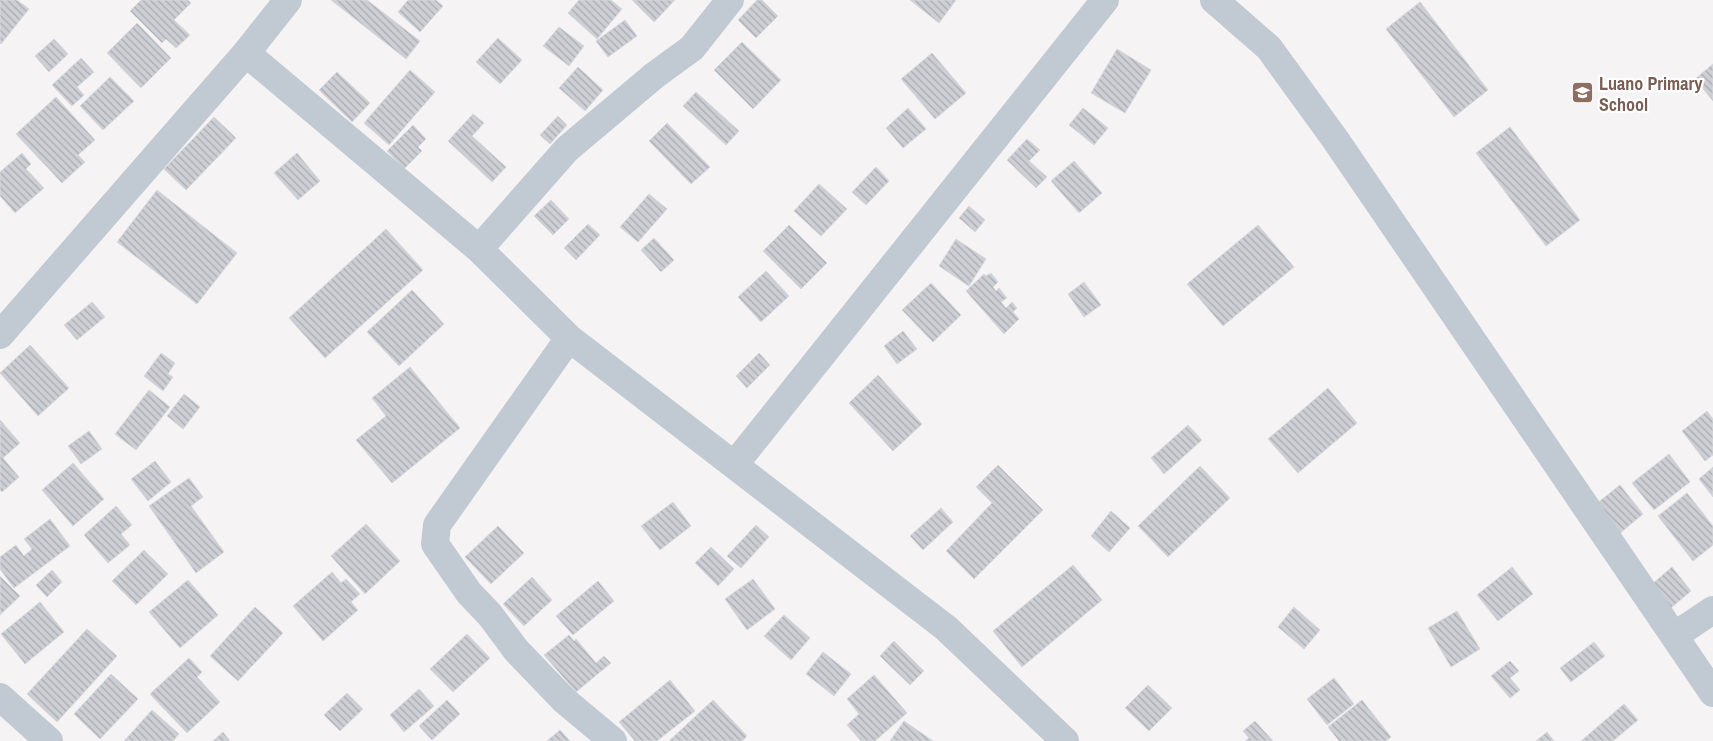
<svg xmlns="http://www.w3.org/2000/svg" width="1713" height="741" viewBox="0 0 1713 741" font-family="'Archivo Narrow',sans-serif">
<style>
.building{fill:url(#building-back-hatch);stroke:#d7d9de}
.lines{fill:none;stroke-linecap:round;stroke-linejoin:round}
.minor{stroke:#c1cad2;stroke-width:28}
.labels{text-anchor:middle;dominant-baseline:central;stroke-width:4.5;stroke-linejoin:round;paint-order:stroke}
.education-label{font-size:18px;font-weight:bold;fill:#785e54;stroke:#fff;text-anchor:start}
</style>
<defs>
<pattern id="building-back-hatch" width="6" height="6" patternUnits="userSpaceOnUse" patternTransform="scale(1.25)"><rect width="6" height="6" fill="#cdcfd5"/><path d="M-1 5l2 2M0 0l6 6M5-1l2 2" fill="none" stroke="#a8abb0"/></pattern>
</defs>
<rect width="100%" height="100%" fill="#f5f3f3"/>
<path class="building" d="M0,0H17L29,9L1,44L0,43Z
M141,0H188L191,3L174,20L190,35L176,48L166,39L162,43L130,11Z
M331,0H367L420,41L406,59Z
M408,0H436L443,6L420,32L398,12Z
M579,0H611L622,9L597,39L568,13Z
M632,0H675L654,22Z
M757,0H762L778,16L756,38L738,20Z
M910,0H956L939,23Z
M1420,2L1488,90L1454,117L1386,29Z
M625,20L637,36L608,57L596,41Z
M137,23L171,58L141,88L107,53Z
M559,27L584,46L569,66L543,46Z
M498,38L522,60L500,84L476,62Z
M54,39L68,54L49,72L35,56Z
M742,42L781,80L753,109L714,70Z
M1117,49L1151,70L1125,113L1091,93Z
M932,53L966,93L935,119L901,79Z
M81,58L94,72L77,87L84,95L72,106L52,85Z
M1713,64V101L1695,79Z
M578,67L603,90L585,111L559,88Z
M410,70L435,92L389,145L364,123Z
M337,72L370,103L352,122L319,90Z
M110,77L134,101L103,130L80,106Z
M696,92L739,131L726,145L683,106Z
M56,97L95,140L78,155L85,162L62,183L16,134Z
M908,108L926,129L903,148L886,128Z
M1083,108L1108,128L1094,145L1069,125Z
M473,114L484,123L472,136L506,167L492,182L448,141Z
M558,116L567,125L550,144L540,135Z
M214,117L236,138L186,190L164,169Z
M667,123L710,167L691,184L649,141Z
M413,125L426,139L418,147L422,151L404,169L387,151Z
M1510,127L1580,220L1546,246L1476,153Z
M1027,139L1040,150L1029,161L1047,177L1036,188L1007,160Z
M22,153L31,164L26,169L44,188L15,213L0,196V172Z
M297,153L320,181L298,200L274,173Z
M1074,161L1102,193L1079,213L1051,181Z
M876,167L889,181L866,205L852,192Z
M819,184L847,209L821,236L794,211Z
M157,190L237,253L197,304L117,242Z
M649,194L667,209L638,242L620,227Z
M551,200L569,219L553,235L534,216Z
M969,206L985,220L975,232L959,218Z
M588,224L600,235L576,260L564,248Z
M789,225L827,263L801,289L763,251Z
M1258,225L1294,267L1223,326L1187,284Z
M386,229L423,270L325,358L289,318Z
M654,238L674,260L661,272L641,250Z
M956,239L986,259L969,286L939,266Z
M766,271L789,296L761,322L738,297Z
M991,273L998,282L993,287L996,291L999,288L1007,298L1001,302L1006,308L1012,302L1017,308L1013,312L1019,319L1004,334L966,291L984,274L986,276Z
M1084,282L1101,305L1084,317L1068,294Z
M931,283L961,315L933,342L902,310Z
M412,290L444,324L399,366L367,332Z
M92,302L105,317L77,340L64,325Z
M903,331L917,349L897,364L884,346Z
M30,345L69,388L38,416L0,373Z
M161,353L175,363L168,374L173,377L163,391L144,376Z
M759,353L770,365L747,388L736,376Z
M410,367L460,428L392,483L356,440L386,416L372,398Z
M878,375L922,424L893,451L849,403Z
M1328,388L1357,423L1298,473L1268,439Z
M149,390L170,407L136,450L115,434Z
M184,394L200,407L183,429L167,416Z
M1707,411L1713,419V455L1705,461L1682,431Z
M0,420L20,443L3,458L19,477L2,492L0,490Z
M1188,425L1202,440L1164,474L1151,458Z
M89,431L102,449L81,464L68,446Z
M1669,454L1690,482L1654,510L1632,483Z
M155,461L171,482L148,501L131,479Z
M73,463L104,499L73,526L42,490Z
M998,465L1043,510L974,579L946,551L992,503L976,487Z
M1200,466L1230,498L1168,557L1138,526Z
M1713,467V497L1699,479Z
M189,478L203,497L191,506L224,552L196,573L149,506Z
M1620,485L1643,514L1619,534L1596,504Z
M1687,493L1713,526V545L1693,561L1658,516Z
M673,502L691,526L660,550L641,526Z
M116,506L132,525L121,534L130,545L108,563L84,535Z
M941,508L953,522L923,550L910,536Z
M1111,511L1130,528L1109,552L1091,536Z
M50,519L70,546L14,588L0,569V557L16,545L24,556L32,549L24,539Z
M366,524L400,561L365,594L331,556Z
M756,525L769,537L741,568L727,556Z
M498,526L524,553L491,584L465,557Z
M711,547L734,569L718,586L695,563Z
M144,550L168,574L136,605L112,581Z
M1073,565L1102,600L1022,667L993,631Z
M1512,567L1533,594L1498,621L1477,595Z
M1672,567L1691,591L1671,608L1651,585Z
M52,570L62,582L47,597L36,585Z
M332,572L341,583L346,579L360,594L351,602L358,610L323,641L293,606Z
M0,576L20,596L0,615Z
M532,577L552,600L524,626L503,604Z
M753,579L775,609L747,630L725,599Z
M188,580L218,615L180,648L149,612Z
M598,581L614,601L573,635L556,616Z
M40,602L64,632L25,664L1,634Z
M255,607L283,633L238,681L210,656Z
M1294,607L1320,630L1304,649L1278,627Z
M1457,611L1480,649L1451,667L1428,628Z
M784,615L810,638L791,660L764,636Z
M87,629L117,656L57,722L27,694Z
M467,634L490,658L453,692L430,669Z
M569,635L574,641L576,639L596,663L604,656L611,663L576,692L544,655Z
M894,641L924,671L910,685L880,656Z
M1594,642L1605,656L1571,682L1560,668Z
M823,652L851,674L834,696L806,674Z
M189,658L202,672L197,677L220,702L187,733L150,694Z
M1510,661L1519,671L1510,678L1520,690L1510,698L1491,676Z
M111,674L138,699L100,739L74,714Z
M874,675L907,713L875,741H861L847,725L859,714L847,699Z
M1334,678L1354,704L1327,725L1307,699Z
M670,680L695,711L657,741H635L619,722Z
M1148,685L1172,708L1149,731L1125,708Z
M419,689L434,706L404,732L390,715Z
M347,693L363,709L340,731L324,715Z
M447,700L460,714L432,740L419,726Z
M713,700L747,736L742,741H669Z
M1362,700L1391,737L1386,741H1339L1328,727Z
M1624,704L1638,720L1613,741H1581Z
M152,710L179,734L173,741H124Z
M904,721L933,741H890Z
M1255,721L1273,741H1245L1249,738L1243,731Z
M560,730L570,741H547Z
M223,732L230,741H213Z
M1547,732L1554,741H1536Z"/>
<g class="lines">
<path class="minor" d="M1214,0L1269,48L1335,139L1713,693
M246,53L479,249L569,338L946,628L1065,741
M479,249L567,149L655,75L692,48L730,0
M0,335L246,53L288,0
M569,338L437,525L435,544L469,593L490,615L516,650L565,701L613,741
M735,464L1105,0
M1674,636L1713,610
M0,697L49,741"/>
</g>
<defs>
<symbol id="school-square" viewBox="-11 -11 22 22"><rect x="-9" y="-9" width="18" height="18" rx="4" fill="#8d6e63" stroke="#fff"/><path d="M0-5L7-2L0 1L-7-2ZM-4 1L0 2.5L4 1V4Q0 6-4 4Z" fill="#fff"/></symbol>
</defs>
<g fill-rule="evenodd">
<use href="#school-square" x="1570" y="80" width="25" height="25"/>
</g>
<g class="labels">
<g class="education-label">
<text x="1599" y="83">Luano Primary<tspan x="1599" dy="21">School</tspan></text>
</g>
</g>
</svg>
